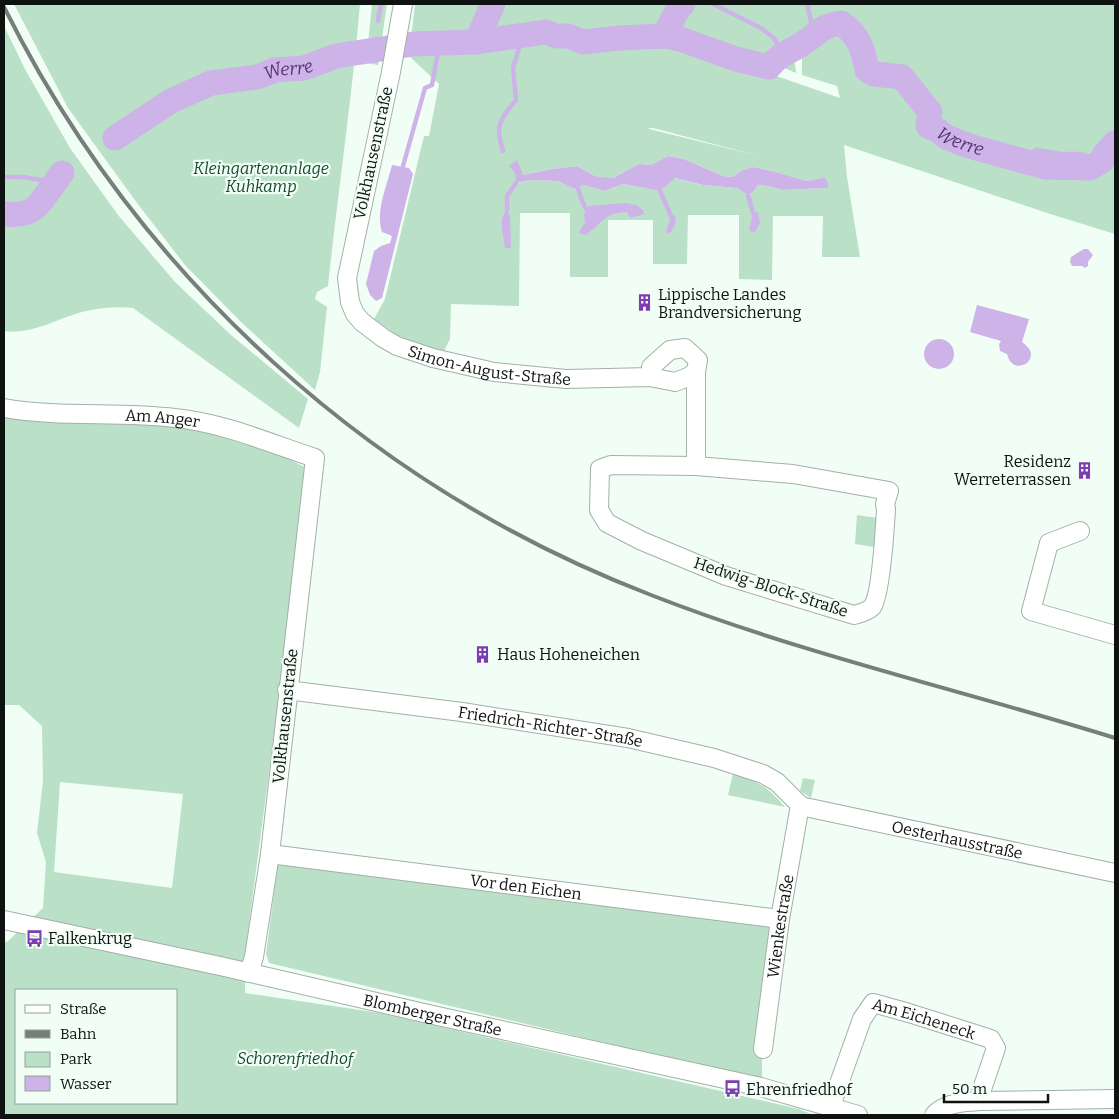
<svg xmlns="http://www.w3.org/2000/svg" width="1119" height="1119" viewBox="0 0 1119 1119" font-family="Bitter,serif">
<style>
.green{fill:#bae0c8;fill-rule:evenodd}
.water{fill:#cdb3e8}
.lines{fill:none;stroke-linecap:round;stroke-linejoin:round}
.stream{stroke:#cdb3e8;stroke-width:4.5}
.river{stroke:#cdb3e8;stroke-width:25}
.minor-casing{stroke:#a3afa7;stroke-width:20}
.minor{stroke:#fff;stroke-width:18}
.rail{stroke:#777f7a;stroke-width:4}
.labels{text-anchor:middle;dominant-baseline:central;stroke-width:4.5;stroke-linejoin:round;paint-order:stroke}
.street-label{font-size:16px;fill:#0e1210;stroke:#f1fef6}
.park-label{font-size:16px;font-style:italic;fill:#19472f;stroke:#f1fef6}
.poi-label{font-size:16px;fill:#0e1210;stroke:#f1fef6;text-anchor:start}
.water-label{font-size:18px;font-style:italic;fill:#563474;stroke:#f1fef6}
</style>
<rect width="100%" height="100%" fill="#f1fef6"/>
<path class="green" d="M14,4H360C352,98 338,192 328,286L317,292L315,299L327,307L320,372L315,390L241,322L185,265L137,203L68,108Z
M372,4H387L378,65L366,63Z
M415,4H1115V234L1050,214L844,145L847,177L860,257H822L823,216H773L772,280L739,279V215H688L687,264H653V220H608V277H570V213H520L519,306L451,304L450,339L444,351L419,344L397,335L374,319L385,299L424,136H429L439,84L409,56ZM638,28L685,32L700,36L701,50L679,45L621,40ZM802,53V75L837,86L840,98L756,69L761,58L796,73L794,54ZM649,128H653L759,156L649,129ZM668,156L684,159L723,176L732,177L743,170L753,167L772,171L807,181L825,177L829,185L827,188L782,190L773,187L758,185L753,192L748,195L737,188L703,185L674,178L660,191L623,184L604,191L584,185L574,189L558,181L530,180L517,183L515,173L523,175L552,169L577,166L595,176L613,178L639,164L651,165Z
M4,26L26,71L70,148L118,215L175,282L231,335L308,399L299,428L133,308C116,306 99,308 82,312C56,319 32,335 4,331Z
M4,414L175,422L246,439L309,469L245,954V993L380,1013L799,1109L813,1115H4V941L7,942L43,908L46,862L37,833L43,781L42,726L19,705H4ZM60,782L183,794L172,888L54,872ZM16,990H176V1103H16Z
M857,515L877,518L874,547L855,544Z
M733,774C758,782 768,786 785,807L728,795Z
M803,778L815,780L811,798L800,791Z
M278,863L774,923L762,1048V1080L269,963L266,954Z"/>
<path class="water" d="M668,156L684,159L723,176L732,177L743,170L753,167L772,171L807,181L825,177L829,185L827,188L782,190L773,187L758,185L753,192L748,195L737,188L703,185L675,178L660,191L623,184L604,191L584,185L574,189L558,181L530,180L516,183L515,173L509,166L517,160L523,175L552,169L577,166L595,176L613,178L639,164L651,165Z
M392,165L409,168L413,174L382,298L376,301L370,295L366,284L374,251L381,246L390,243L392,236L382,232C375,211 387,186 392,165Z
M626,203L636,205L643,210L644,214L630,218L627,212C604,213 602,223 586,235L579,233L582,226L585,224L584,214L589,206Z
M507,210L510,216L511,248H505C504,235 497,220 507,210Z
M758,212L760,223L755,232L749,231L753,213Z
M675,215C677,223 674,229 669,234L666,232L671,216Z
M1084,249H1088L1093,255L1088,262V266L1085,268L1082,266H1072L1070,262L1071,257Z
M977,305L1029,319L1022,342C1030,348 1035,354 1027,363C1017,369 1010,365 1007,354L1000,351L999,344L1001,341L970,332Z
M924 354a15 15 0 1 1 30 0a15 15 0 1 1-30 0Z"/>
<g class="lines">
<path class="stream" d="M713,4L761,28L774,38L782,53
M807,4L814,34
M378,21L381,4
M503,151C495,125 499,121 516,100L513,68L523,35
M1020,159L1036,150L1061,154H1080L1102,161
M403,166L425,88L432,85L438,52L442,43
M4,177H23L53,182
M578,188L582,201L586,209
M660,191L671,216
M748,195L753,213
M507,210V196L516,183"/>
<g class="river">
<path d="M664,36L679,7L683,4"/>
<path d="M476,42L493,4"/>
<path id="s1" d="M115,138L171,101L211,83L257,77L275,70L304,68L336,56L413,44L476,42L546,32L556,36H568L583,42L620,38L664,36L680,39L736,59L769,67C781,53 788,53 802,44C817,35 820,26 841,23C859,35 863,49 867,70L874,74L902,77L930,112L928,126L939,131L946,137L969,146L1045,167L1090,168L1102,161L1104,155L1115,143"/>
<path d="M4,214C14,215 26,215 35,208C41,204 55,181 62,173"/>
</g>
<defs>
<g id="minor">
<path id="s2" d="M403,4L391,72L347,278L350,302L355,314L362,322L383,338L397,346L433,358L494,372L566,379L650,377L675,382L688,377L696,372L698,360L685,348L670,350L651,367L650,377"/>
<path id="s3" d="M4,408C60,418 119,411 175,418C224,423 269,443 315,458L270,854L254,957L249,973"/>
<path d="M611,465L696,466L793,474L889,491L885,504L886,509C885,526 881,596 872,607C867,612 861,613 854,615L726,576L642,541L607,523L599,510L600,469Z"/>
<path d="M696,466V372"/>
<path d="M1080,531L1049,543L1031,611L1115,635"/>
<path id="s4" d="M287,690L462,712L628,738L714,758L763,774L777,782L800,805L805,807L1115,873"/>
<path id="s5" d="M270,854L780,919"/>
<path id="s6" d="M4,920L220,966L424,1013L761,1087L858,1115"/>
<path id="s7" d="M763,1049L780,919L800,805"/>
<path id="s8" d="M831,1106L862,1019L873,1003L909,1013L991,1039L996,1048L978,1101"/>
<path d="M934,1115C946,1102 962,1103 978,1101L1115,1099"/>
</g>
</defs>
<use href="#minor" class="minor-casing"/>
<use href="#minor" class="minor"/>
<path class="rail" d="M4,7C138,276 370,487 651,595C802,654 961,690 1115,738"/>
</g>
<defs>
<symbol id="building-bare" viewBox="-9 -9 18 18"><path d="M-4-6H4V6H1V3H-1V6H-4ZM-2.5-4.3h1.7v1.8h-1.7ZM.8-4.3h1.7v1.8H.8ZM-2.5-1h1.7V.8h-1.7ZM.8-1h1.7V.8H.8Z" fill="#7d3cb0" stroke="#f1fef6" stroke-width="2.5" paint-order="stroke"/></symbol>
<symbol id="bus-bare" viewBox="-9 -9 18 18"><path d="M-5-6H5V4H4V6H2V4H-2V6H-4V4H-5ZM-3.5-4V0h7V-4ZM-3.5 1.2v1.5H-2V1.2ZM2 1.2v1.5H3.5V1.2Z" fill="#7d3cb0" stroke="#f1fef6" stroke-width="2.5" paint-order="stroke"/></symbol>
</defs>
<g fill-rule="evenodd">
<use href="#building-bare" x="632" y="290" width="25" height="25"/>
<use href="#building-bare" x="1072" y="458" width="25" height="25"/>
<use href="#building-bare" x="470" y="642" width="25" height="25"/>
<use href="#bus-bare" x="22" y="926" width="25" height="25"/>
<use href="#bus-bare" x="720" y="1076" width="25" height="25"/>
</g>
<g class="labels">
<g class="street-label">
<text transform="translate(373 153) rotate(-78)">Volkhausenstraße</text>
<text stroke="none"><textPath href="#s2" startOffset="465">Simon-August-Straße</textPath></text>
<text stroke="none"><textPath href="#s3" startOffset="159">Am Anger</textPath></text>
<text transform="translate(771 587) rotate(18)">Hedwig-Block-Straße</text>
<text transform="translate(285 716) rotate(-84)">Volkhausenstraße</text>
<text stroke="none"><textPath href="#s4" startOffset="266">Friedrich-Richter-Straße</textPath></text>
<text stroke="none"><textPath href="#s4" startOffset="694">Oesterhausstraße</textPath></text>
<text stroke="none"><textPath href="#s5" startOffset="258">Vor den Eichen</textPath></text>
<text stroke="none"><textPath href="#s7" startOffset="124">Wienkestraße</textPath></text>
<text stroke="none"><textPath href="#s6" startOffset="439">Blomberger Straße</textPath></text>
<text stroke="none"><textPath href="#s8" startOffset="165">Am Eicheneck</textPath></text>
</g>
<g class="park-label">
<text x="261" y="168">Kleingartenanlage<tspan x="261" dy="18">Kuhkamp</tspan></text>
<text x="295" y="1058">Schorenfriedhof</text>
</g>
<g class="poi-label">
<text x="658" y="294">Lippische Landes<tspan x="658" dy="18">Brandversicherung</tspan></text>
<text x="1071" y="461" text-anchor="end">Residenz<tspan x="1071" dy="18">Werreterrassen</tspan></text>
<text x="497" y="654">Haus Hoheneichen</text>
<text x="48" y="938">Falkenkrug</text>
<text x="746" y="1089">Ehrenfriedhof</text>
</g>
<g class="water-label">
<text stroke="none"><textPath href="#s1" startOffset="190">Werre</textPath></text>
<text stroke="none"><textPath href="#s1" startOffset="954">Werre</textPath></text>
</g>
</g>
<rect width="1119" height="1119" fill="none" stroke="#0e1210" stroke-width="10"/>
<rect x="15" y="989" width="162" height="115" fill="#f1fef6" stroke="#96a09a"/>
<rect x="25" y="1005" width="25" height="8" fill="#ffffff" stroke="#96a09a"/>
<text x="60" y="1014" font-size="15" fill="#0e1210">Straße</text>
<rect x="25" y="1030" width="25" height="8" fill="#777f7a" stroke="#96a09a"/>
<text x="60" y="1039" font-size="15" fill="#0e1210">Bahn</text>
<rect x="25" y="1052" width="25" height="15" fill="#bae0c8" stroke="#96a09a"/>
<text x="60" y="1064" font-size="15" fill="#0e1210">Park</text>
<rect x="25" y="1076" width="25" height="15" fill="#cdb3e8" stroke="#96a09a"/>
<text x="60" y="1089" font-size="15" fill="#0e1210">Wasser</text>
<path d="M944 1094v8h104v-8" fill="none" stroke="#0e1210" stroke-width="2.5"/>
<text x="952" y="1094" font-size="15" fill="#0e1210" stroke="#f1fef6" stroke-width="4" paint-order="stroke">50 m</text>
</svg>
